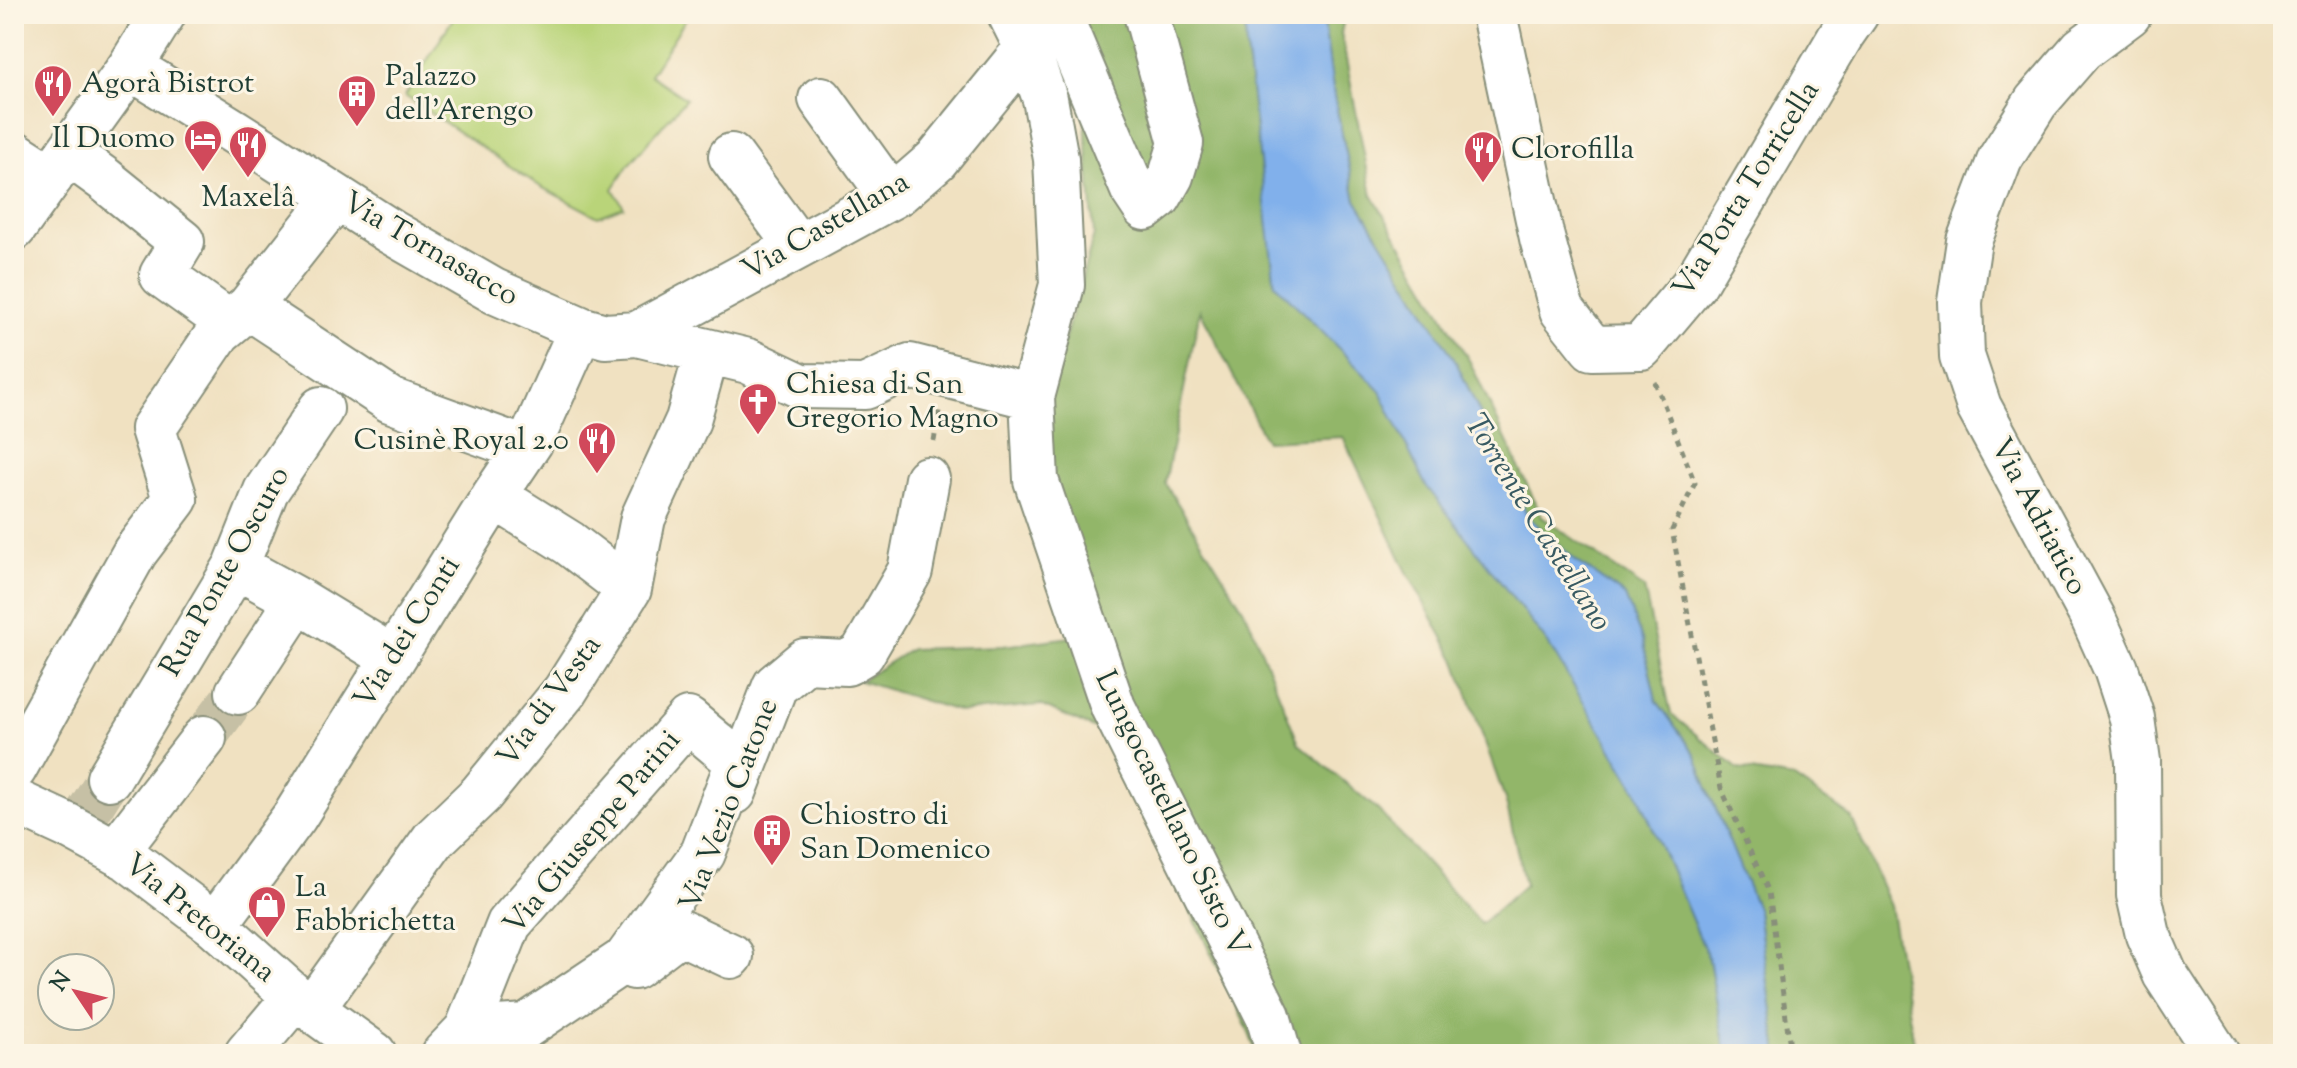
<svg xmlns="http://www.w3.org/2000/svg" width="2297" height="1068" viewBox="0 0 2297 1068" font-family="'Sorts Mill Goudy',serif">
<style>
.green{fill:#b9d479;stroke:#6c8856;stroke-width:2}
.forest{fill:#92b669;stroke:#587a4e;stroke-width:2;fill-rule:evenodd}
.water{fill:#81b0eb;stroke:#507690;stroke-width:2}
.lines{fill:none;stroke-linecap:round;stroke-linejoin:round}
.minor-tunnel{stroke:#c6c0a5;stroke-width:44;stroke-dasharray:44 22;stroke-linecap:butt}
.minor-casing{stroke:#888f7a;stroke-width:48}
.major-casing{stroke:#888f7a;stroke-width:48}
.path{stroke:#888f7a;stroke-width:5;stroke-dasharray:6 6;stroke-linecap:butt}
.minor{stroke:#fff;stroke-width:44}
.major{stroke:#fff;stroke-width:44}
.labels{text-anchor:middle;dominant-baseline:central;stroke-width:6;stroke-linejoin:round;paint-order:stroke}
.poi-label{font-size:30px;fill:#1f3d34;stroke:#fcf5e5;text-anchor:start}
.street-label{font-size:30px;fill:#1f3d34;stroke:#fcf5e5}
.water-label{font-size:32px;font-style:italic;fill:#385a62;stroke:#fcf5e5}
</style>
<rect width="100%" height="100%" fill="#fcf5e5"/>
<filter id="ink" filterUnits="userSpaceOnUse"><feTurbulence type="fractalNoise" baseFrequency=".0125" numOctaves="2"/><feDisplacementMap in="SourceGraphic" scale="16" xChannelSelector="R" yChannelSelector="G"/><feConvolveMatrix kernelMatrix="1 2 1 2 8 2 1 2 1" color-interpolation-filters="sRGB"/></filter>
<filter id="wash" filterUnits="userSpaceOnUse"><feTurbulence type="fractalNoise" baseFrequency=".006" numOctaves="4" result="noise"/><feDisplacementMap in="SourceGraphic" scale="32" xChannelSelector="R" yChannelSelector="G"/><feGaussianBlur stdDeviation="1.8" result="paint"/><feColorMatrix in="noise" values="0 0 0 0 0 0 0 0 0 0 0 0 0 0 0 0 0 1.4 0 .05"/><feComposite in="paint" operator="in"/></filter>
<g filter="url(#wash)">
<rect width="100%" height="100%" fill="#f0e1c1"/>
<path class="green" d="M456,14H689L650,75L686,99L629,164L613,189L624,207L598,217L541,187L405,96Z"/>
<path class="forest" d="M1082,14H1245L1246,47L1275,284L1379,389L1425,484L1549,645L1637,791L1709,959L1726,1054H1257L1247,1028L1105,733L1040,705L961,712L860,681L911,649L1003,646L1102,633L1043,502L1050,391L1094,235L1084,108ZM1200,310L1266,441L1343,437L1406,570L1456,661L1506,802L1525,885L1481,924L1378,810L1299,744L1247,615L1165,483Z
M1325,14H1345L1341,33L1372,195L1470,362L1542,517L1644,588L1671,714L1738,769L1794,778L1851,817L1890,906L1916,1054H1778L1758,911L1710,795L1695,754L1656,700L1643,642L1625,596L1575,560L1528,517L1457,364L1356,200L1334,96L1324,24Z"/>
<path class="water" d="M1245,14H1325L1324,24L1334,96L1356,200L1457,364L1528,517L1575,560L1625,596L1643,642L1656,700L1695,754L1710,795L1758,911L1778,1054H1726L1709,959L1637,791L1549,645L1425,484L1379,389L1275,284L1246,47Z"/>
</g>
<g filter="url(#ink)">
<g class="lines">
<path class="minor-tunnel" d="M204,738L238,692
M82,822L109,778"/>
<defs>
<path id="minor" d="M1010,14L1027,48L1045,99L1056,159L1062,285L1032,397L1036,480L1113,707L1268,1016L1279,1054
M1059,14L1133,190L1145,208L1159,197L1171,176L1181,143L1146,14
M1494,14L1542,238L1562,310L1592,348L1641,347L1695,283L1842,34L1856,14
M130,67L235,132L391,232L494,291L581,329L605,336L637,334L748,361L801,386L865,387L910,366L1032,397
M821,99L891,196
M14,153L51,177
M68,153L104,179L182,242L162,275L229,323
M731,156L797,246
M14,228L130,67L163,14
M249,307L390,400L525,449
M637,334L898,193L936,160L1027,48
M494,496L569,543L629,589
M236,566L298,600L393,658
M238,692L298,600
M14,769L135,552L175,499L153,429L219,332L249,307L336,197
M109,778L236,566L266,491L321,409
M734,792L775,686L805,661L847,663L862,654L910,571L927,479
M14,801L68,826L127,858L215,925L295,997L374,1054
M116,852L204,738
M215,925L295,816L494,496L531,441L581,329
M634,967L680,932L731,956
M312,1009L434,839L481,794L565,691L629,589L643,518L688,420L707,352
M247,1054L295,997
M444,1054L467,1030L509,924L688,720L738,762L703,853L626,959L526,1026L467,1030"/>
<path id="major" d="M2129,14L2082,49L2036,102L2000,159L1969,241L1960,302L1962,356L1979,407L2093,618L2116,669L2132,718L2138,761L2139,895L2148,935L2165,974L2217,1054"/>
</defs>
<use href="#minor" class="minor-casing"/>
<use href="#major" class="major-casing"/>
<path class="path" d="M1655,382L1695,483L1672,530L1721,788L1769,892L1791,1054
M934,441L939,411"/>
<use href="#minor" class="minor"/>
<use href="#major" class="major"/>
</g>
</g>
<defs>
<symbol id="restaurant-pin" viewBox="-11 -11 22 30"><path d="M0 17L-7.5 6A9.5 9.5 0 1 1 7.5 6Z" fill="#d1495b" stroke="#fcf5e5"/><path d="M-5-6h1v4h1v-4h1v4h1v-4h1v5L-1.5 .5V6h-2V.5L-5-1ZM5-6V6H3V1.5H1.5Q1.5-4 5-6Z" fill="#fff"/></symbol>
<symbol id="building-pin" viewBox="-11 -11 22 30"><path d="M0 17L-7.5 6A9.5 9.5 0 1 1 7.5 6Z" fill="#d1495b" stroke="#fcf5e5"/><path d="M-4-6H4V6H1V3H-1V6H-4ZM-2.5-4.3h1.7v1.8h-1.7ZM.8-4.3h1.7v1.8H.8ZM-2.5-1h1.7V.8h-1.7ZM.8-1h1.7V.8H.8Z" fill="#fff"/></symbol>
<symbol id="hotel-pin" viewBox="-11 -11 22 30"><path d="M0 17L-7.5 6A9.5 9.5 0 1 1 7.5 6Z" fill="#d1495b" stroke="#fcf5e5"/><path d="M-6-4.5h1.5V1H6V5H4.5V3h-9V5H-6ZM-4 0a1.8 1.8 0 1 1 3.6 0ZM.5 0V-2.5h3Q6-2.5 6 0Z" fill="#fff"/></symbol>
<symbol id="church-pin" viewBox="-11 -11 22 30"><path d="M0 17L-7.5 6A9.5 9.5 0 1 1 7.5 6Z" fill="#d1495b" stroke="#fcf5e5"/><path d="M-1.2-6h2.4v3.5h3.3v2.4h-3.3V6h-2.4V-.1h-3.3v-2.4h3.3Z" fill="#fff"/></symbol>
<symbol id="shop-pin" viewBox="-11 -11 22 30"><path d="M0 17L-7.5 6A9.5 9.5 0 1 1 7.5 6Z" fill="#d1495b" stroke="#fcf5e5"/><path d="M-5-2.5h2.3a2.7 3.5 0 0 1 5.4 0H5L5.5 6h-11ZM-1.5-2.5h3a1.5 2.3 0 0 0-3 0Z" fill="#fff"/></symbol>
</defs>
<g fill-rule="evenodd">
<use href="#restaurant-pin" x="31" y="62" width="44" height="60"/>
<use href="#building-pin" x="335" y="72" width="44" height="60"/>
<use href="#hotel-pin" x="181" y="117" width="44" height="60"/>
<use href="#restaurant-pin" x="226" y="123" width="44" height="60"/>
<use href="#restaurant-pin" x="1461" y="128" width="44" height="60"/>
<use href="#church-pin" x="736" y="380" width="44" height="60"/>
<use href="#restaurant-pin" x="575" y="419" width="44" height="60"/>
<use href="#building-pin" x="750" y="811" width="44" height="60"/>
<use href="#shop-pin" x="245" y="883" width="44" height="60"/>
</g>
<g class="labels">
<g class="poi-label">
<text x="385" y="77">Palazzo<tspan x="385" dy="34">dell'Arengo</tspan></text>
<text x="81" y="84">Agorà Bistrot</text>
<text x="175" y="139" text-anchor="end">Il Duomo</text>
<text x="1511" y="150">Clorofilla</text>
<text x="248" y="198" text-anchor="middle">Maxelâ</text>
<text x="786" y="385">Chiesa di San<tspan x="786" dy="34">Gregorio Magno</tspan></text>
<text x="569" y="441" text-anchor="end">Cusinè Royal 2.0</text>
<text x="800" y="816">Chiostro di<tspan x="800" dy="34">San Domenico</tspan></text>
<text x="295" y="888">La<tspan x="295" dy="34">Fabbrichetta</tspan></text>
</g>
<g class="street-label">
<text transform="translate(1747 190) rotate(-58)">Via Porta Torricella</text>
<text transform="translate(826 227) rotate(-30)">Via Castellana</text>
<text transform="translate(430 250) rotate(30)">Via Tornasacco</text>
<text transform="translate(2038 517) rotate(62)">Via Adriatico</text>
<text transform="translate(226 572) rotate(-61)">Rua Ponte Oscuro</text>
<text transform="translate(408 633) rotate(-58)">Via dei Conti</text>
<text transform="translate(550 702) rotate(-54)">Via di Vesta</text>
<text transform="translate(730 805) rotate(-69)">Via Vezio Catone</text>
<text transform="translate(1171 814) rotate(64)">Lungocastellano Sisto V</text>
<text transform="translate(593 833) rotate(-50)">Via Giuseppe Parini</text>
<text transform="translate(199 919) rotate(39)">Via Pretoriana</text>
</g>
<g class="water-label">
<text transform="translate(1537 523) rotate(58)">Torrente Castellano</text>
</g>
</g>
<rect width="2297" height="1068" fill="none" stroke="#fcf5e5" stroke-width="48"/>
<g transform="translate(76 992) rotate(305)"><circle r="38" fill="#fcf5e5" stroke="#a4ab9e" stroke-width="2"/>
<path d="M0-6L14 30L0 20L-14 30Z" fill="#d1495b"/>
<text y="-12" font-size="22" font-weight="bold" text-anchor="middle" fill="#1f3d34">N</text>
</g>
</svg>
